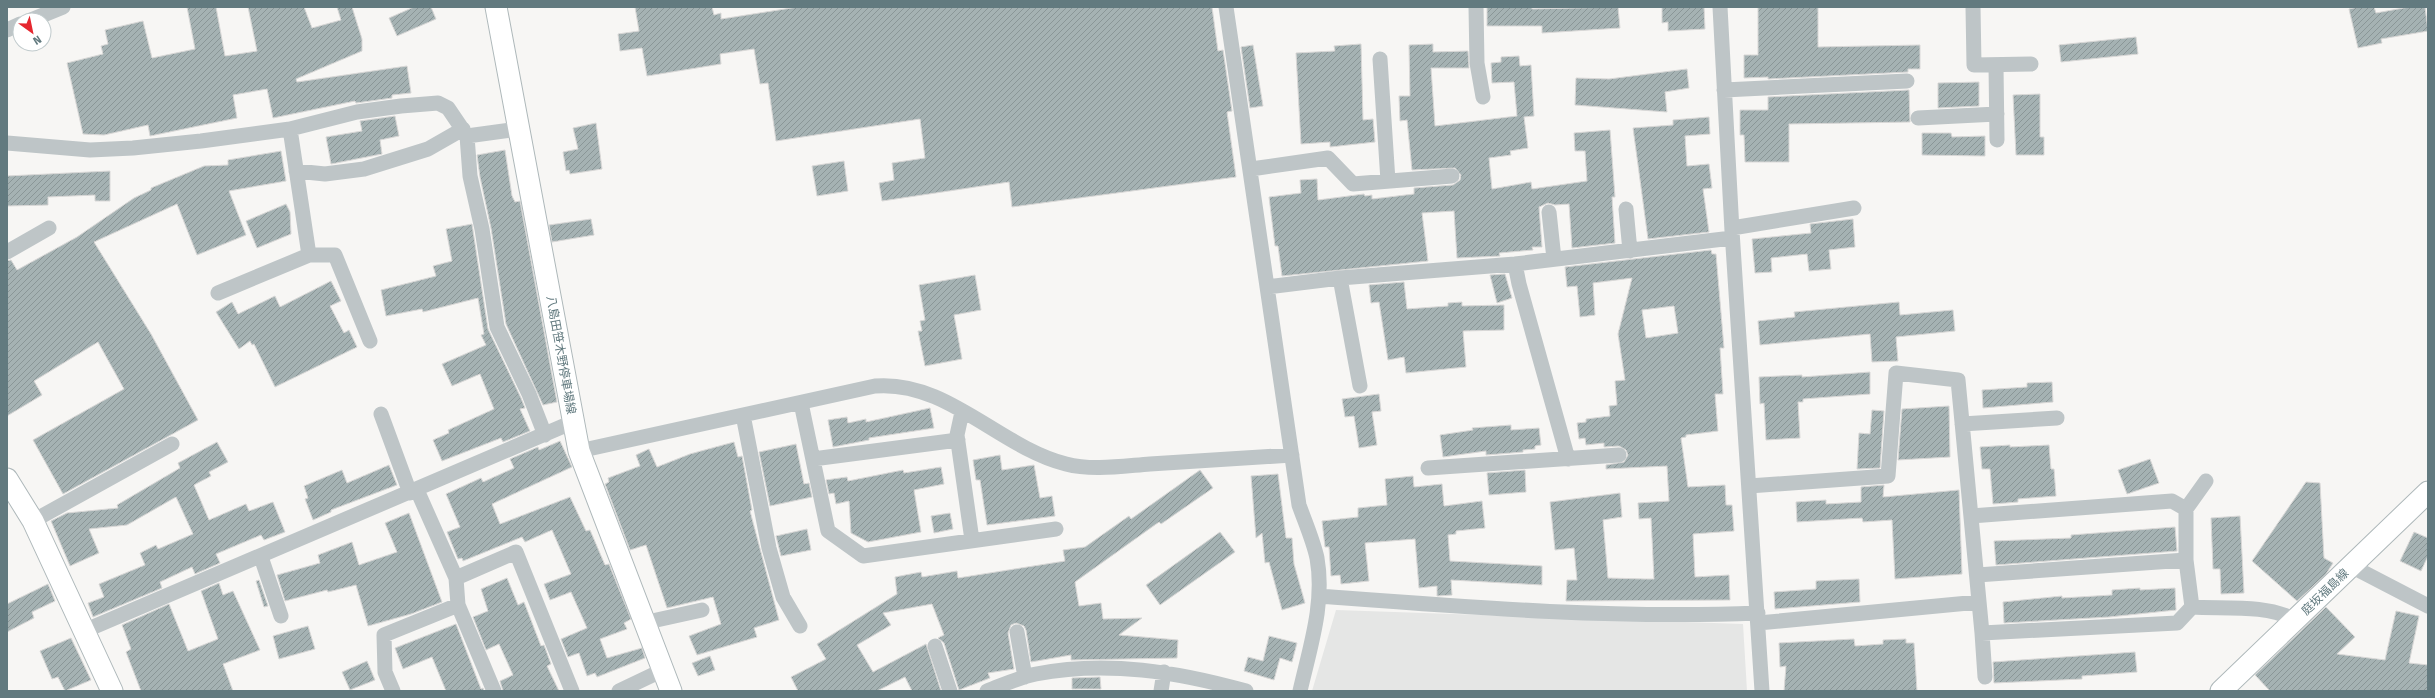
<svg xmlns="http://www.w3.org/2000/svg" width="2435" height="698" viewBox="0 0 2435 698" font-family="'Fira Sans','Noto Sans JP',sans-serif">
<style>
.built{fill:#e5e6e5}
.building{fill:url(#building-hatch);stroke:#d9d8d7;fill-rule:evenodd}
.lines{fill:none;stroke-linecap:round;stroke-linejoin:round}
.secondary-casing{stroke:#aeb8ba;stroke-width:23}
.street{stroke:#bec5c7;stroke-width:15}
.secondary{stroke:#fff;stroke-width:21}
.labels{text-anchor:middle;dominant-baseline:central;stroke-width:4;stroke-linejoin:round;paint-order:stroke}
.street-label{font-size:12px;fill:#627a7f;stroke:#fff}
</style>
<defs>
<pattern id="building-hatch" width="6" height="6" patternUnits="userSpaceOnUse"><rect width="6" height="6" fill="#a5b2b3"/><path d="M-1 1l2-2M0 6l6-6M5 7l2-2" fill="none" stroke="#8a9697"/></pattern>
</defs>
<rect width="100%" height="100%" fill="#f7f6f4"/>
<path class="built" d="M1336,610L1743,624L1747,691H1312Z"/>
<path class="building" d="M187,7H216L225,56L257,51L248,7H304L312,28L341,20L337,7H352L362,39V51L296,79L297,82L407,66L411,93L392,95V98L356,103L355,101L273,118L267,89L233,95L237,118L150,136L148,125L104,135L83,134L67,63L103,54L101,46L108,44L105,30L143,21L152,58L195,49Z
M414,7H431L436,19L397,36L389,18Z
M635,7H712L714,15L721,13V19L798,7H1212L1218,51L1223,50L1232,111L1227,112L1236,177L1012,207L1009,182L882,201L879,183L894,180L892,163L925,158L920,119L776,141L768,83L760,84L754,49L720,54L721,64L647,76L642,48L620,51L618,34L639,31Z
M1487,7H1532V9L1618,7L1620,28L1542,33V26H1487Z
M1662,7H1704L1705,29L1668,31V22L1662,23Z
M1758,7H1818V47L1920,45V69H1908V72L1768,79V77L1744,78V55H1758Z
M2358,7H2374L2376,13L2409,7H2425L2428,31L2381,39L2382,43L2358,48L2349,9Z
M2136,37L2138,54L2061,62L2059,45Z
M1361,44L1363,120L1373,119L1375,142L1330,147V142L1301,144L1296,53L1335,51L1334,46Z
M1433,44V52L1468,51L1469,68H1431L1435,126L1517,116L1514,82L1492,83L1491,63L1501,62V57L1519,56L1520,66L1531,65L1534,116L1524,117L1528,148L1510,151L1511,155L1489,158L1492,189L1531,182L1532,189L1587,181L1585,151H1575L1574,133L1610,130L1615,197H1612L1615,243L1572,248L1569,204L1555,205L1548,203L1539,207L1542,247H1532L1533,250L1499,253L1500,256L1457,258L1454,211L1422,213L1428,261L1282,276L1278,246H1275L1269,197L1301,193L1300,180L1317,179L1318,200L1364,194L1365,196L1372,195V199L1414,194V188L1453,185L1460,180L1461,175L1455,168L1412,170L1407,120L1400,121L1399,96H1410L1409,45Z
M1253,45L1263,106L1250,108L1241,47Z
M1687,69L1689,88L1665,92L1667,112L1575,105L1576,78L1609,79Z
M1979,82V106L1938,108V83Z
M1909,90L1910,122L1789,124V162H1745L1744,135H1740V110H1768V97Z
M2040,94V137H2044V155H2016L2013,95Z
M395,116L399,136L380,140L382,154L331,164L326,137L362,131L360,121Z
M1709,117L1710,134L1685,136L1687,166L1709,164L1712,188L1703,189L1709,232L1648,239L1633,128L1673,125V120Z
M596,123L602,169L570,174L569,170L566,171L563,152L578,149L573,128Z
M1922,133H1951L1952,137L1985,136V156L1922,155Z
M505,150L512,196L515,202L520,201L557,402L543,405L506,324L491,228L480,177L477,155Z
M281,151L286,181L229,191L246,235L197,255L177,204L94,242L151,334L198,420L63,494L33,440L124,389L98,342L34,381L42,395L7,416V261L11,260L17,270L77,237L134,198L151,190V188L204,166L228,165V160Z
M844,161L848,191L817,196L812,166Z
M110,171V201H95V195L48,197V205L7,206V176Z
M286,204L290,212L291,234L257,248L246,221Z
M591,219L594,235L552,242L549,225Z
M1853,219L1855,247L1829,250L1831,269L1809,271L1807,254L1771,258L1772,272L1755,273L1752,239L1811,233L1810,224Z
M472,224L488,329L521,398L525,408L520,409L530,431L503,442L501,438L442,461L433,440L449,433L448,430L494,409L480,374L452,386L442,364L486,345L481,335L484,334L478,298L423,312L422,309L386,316L381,290L436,276L433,266L452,261L446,229Z
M1711,250L1712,254H1716L1724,348H1720L1723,394H1715L1718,431L1686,435V437L1681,438L1688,487L1725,485L1726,505H1732L1734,531L1693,534L1695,577L1729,575L1730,600L1566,601L1567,580H1577L1574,548L1555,550L1550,502L1620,493L1622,517L1603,520L1608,578L1645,579H1654L1651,518L1639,519L1638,503L1669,501L1667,466L1606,469V465L1624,462L1628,455L1626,450L1619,446L1604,447V443L1586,445L1585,438L1579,439L1577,423L1586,422V419L1610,416L1609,406L1617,405L1615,381L1625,380L1618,334L1632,278L1593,283L1595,315L1580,317L1577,286L1567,287L1565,267ZM1674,306L1678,333L1646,338L1642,310Z
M1505,274L1512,298L1497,303L1490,275Z
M975,275L981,310L954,315L962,359L925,366L918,331H922L920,321L925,320L919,285Z
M331,281L341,301L330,306L344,333L349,330L357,347L275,387L254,344L252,345L250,341L239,349L216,312L232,302L238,314L275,296L280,307Z
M1404,282L1407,309L1448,306V303L1462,302V306L1504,305V330L1463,331L1466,367L1406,373L1404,357L1388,360L1379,302L1371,303L1369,285Z
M1899,302L1900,315L1953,310L1955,331L1896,337L1898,361L1872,362L1870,334L1760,345L1758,321L1795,317L1794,312Z
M1870,372V394L1803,399V402H1798L1800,438L1766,440L1764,403L1760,404L1759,377L1802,375V377Z
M2052,382L2053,402L1983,408L1982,390L2027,387V383Z
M1379,394L1381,411L1372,412L1377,445L1359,448L1354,416L1345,417L1342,399Z
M1949,406L1950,457L1898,460L1902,409Z
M930,408L934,428L869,438V440L833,447L828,420L847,417L848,423L866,419V422Z
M1872,410L1884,411L1880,468L1857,469L1859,433L1870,434Z
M1511,425V430L1539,428L1541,445L1535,446V449L1523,450V452L1486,455V451L1443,457L1440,435L1473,430L1472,428Z
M560,441L572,467L492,504L500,524L570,497L586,531L590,530L605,565L609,564L631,619L624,623L627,629L600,639L607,658L642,648L645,658L597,677L595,673L587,676L579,653L568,657L561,639L587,628L571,592L550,600L544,584L571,574L552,530L525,542L522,537L463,561L462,558L458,559L447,532L460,527L446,494L481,478L483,482L514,468L510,459L538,447L539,450Z
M217,442L228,462L209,472L211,476L194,485L209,520L246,504L249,511L273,502L285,532L264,540L261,535L216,554L220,563L195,574L192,567L160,582L162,588L93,617L88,603L104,597L99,584L145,565L140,553L156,545L158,549L193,534L176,497L127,525L89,529L99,553L70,566L51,521L67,513L118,508L117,505L180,468L178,463Z
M734,442L738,457L742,456L752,510L750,511L779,620L754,628L757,637L697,655L689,636L721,624L713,597L667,608L646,545L630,550L605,484L609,482L608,478L640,466L636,455L649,449L657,467L690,454Z
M796,444L804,484L809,483L812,497L770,506L759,452Z
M2010,445V447L2049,445L2051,469H2054L2056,496L2018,499V502L1993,504L1990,469H1982L1980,447Z
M1000,455L1002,470L1034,465L1040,498L1052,496L1055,516L987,525L980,480H976L973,460Z
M2150,459L2159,483L2127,494L2118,470Z
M389,465L397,485L331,510V512L313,520L305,499L308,498L304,486L342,470L347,483Z
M941,467L944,484L914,490L921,532L868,542L851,533L849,501L836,504L834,493L829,494L826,480L847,477L848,481L903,470L904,473Z
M1200,470L1213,488L1161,524L1159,522L1075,582L1079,606L1101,603L1103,619L1142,618L1119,635L1178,640L1177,658L1071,660V655L1031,662L1026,630L1024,626L1016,623L1011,625L1008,633L1014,669L988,673L990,678L959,690L944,643L938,638L944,635L932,604L883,613L891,625L857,645L873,672L926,644L941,691H912L905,677L877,691H798L791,677L826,659L817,644L897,594L895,577L921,572L922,577L957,571L958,578L1065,561L1063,550L1085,547L1129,516L1131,519Z
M1525,470L1526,492L1489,495L1487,473Z
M1278,474L1286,538H1292L1294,564L1305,603L1282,610L1269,562L1265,563L1262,533L1256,538L1251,476Z
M1413,476L1414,487L1442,484L1444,506L1482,501L1485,528L1456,531V534L1448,535L1450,561L1542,566V585L1451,580L1452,595L1437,596V586L1419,588L1415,539L1365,543L1369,581L1341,584L1340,575L1331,576L1329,547H1325L1322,521L1358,517V508L1387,505L1385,479Z
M2306,482L2320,483L2324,558L2333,563L2326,574L2297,601L2252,561Z
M1884,485L1883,497L1959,490L1962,574L1895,579L1892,520L1863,522L1862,518L1797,522L1796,502L1826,500V504L1861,502V487Z
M409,513L442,602L411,614L368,626L356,585L328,592L327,590L285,601L277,575L320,563L318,555L352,542L359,565L397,552L385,523Z
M950,513L953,529L934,533L931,516Z
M2240,516L2244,593L2221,594L2220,569H2213L2211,518Z
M2175,527L2177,551L1996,565L1994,541L2071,538V535Z
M807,529L811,550L781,556L776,536Z
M1220,532L1235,552L1160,605L1146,585Z
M2414,532L2428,538V556L2421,571L2400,561Z
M507,578L518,605L524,602L541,646L544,645L551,664L547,666L559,691H503L500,681L513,675L499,644L486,650L473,617L488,611L481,589Z
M1859,579L1860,602L1775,609L1774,592L1816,589V581Z
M259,580L268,606L264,607L256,581Z
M219,583L223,595L233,591L260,650L223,664L233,691H141L126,652L131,649L122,625L169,604L188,651L218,639L201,591Z
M48,584L55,601L32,612L34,618L7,632V604Z
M2140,588V590L2175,588L2176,610L2109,617L2004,623L2003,602L2062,596V598L2112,595V590Z
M2326,607L2355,637L2337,654L2385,660L2396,611L2419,616L2409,663L2428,665V691H2270L2255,675Z
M456,624L481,689L483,688L484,691H446L432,657L403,669L395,648Z
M308,626L315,649L279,659L273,636Z
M1269,636L1297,643L1292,662L1280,658L1274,680L1244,671L1248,657L1263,661Z
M71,638L91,680L65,691L58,677L52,679L40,651Z
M1854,639L1855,646L1883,644V640L1906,639V643H1914L1917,691H1784L1786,666L1780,667L1779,643Z
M2135,652L2137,672L2082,676V679L1994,683L1993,662Z
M710,656L715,670L698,676L692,663Z
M367,661L375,680L350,690L342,672Z
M1100,677L1101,689H1072V678Z"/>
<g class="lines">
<defs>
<path id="secondary" d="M496,7L579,451L671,691
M7,479L33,521L112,691
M2221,691L2428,492"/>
</defs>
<use href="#secondary" class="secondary-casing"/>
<path class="street" d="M1226,7L1299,505C1305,522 1313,540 1317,558C1325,603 1310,647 1300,691
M1476,7L1477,63L1483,97
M1720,7L1732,231L1762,691
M1973,7L1974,65L2031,64
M31,20L63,7
M7,30L20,24
M1380,59L1388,181
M1996,66L1997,140
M1724,90L1907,81
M1918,118L1997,114
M290,129L309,255H335L370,341
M467,136L518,129
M7,143L90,150L133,148L201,141L290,129L357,112L401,106L438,103L448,108L467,136L470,176L482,229L497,327L529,394L545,435
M1251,169L1328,158L1353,184L1452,176
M296,171L325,174L364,169L428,149L463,129
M1626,209L1630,251
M1549,212L1554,259
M1732,228L1854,208
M7,252L49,228
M1515,264L1519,284L1568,459
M1340,278L1360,386
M1267,287L1340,278L1515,264L1732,238
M218,293L309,255
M801,403L828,531L863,556L1056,529
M962,412L957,435L972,540
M381,414L410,493
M743,415L769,548L783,597L800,626
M1962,424L2057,418
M579,451L875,386C947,380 999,447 1066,464C1092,471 1123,466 1150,464C1198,461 1245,458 1292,455
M813,459L958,440
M1428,468L1619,455
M1749,486L1888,476L1896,373L1958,380L1982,633L2177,623L2192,607C2224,609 2267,604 2295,620
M417,490L456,578
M2186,509L2206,481
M1971,516L2172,501L2186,509V560L2192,607
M33,521L172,444
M261,557L281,616
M2351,566L2428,606
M1977,575L2186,560
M1319,596C1465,607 1611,619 1758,613
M643,623L702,610
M1758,623L1979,602
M84,631L573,422
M1017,632L1025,677
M1982,633L1985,677
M935,646L950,691
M393,691L385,672L384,635L458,605
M494,691L458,605L456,578L516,552L572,691
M619,691L663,670
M987,691C1003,685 1020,677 1036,674C1107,660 1178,672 1246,691
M1161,691L1164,672"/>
<use href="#secondary" class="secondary"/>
</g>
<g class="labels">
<g class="street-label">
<text transform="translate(561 355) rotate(80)">八島田笹木野停車場線</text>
<text transform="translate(2325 592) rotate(-44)">庭坂福島線</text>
</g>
</g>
<rect width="2435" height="698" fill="none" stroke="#627a7f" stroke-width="16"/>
<g transform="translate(32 32) rotate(147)"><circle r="19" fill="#ffffff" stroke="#c0cacc"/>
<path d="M0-3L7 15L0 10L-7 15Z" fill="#e5272f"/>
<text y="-6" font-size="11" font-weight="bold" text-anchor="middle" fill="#627a7f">N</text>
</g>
</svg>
